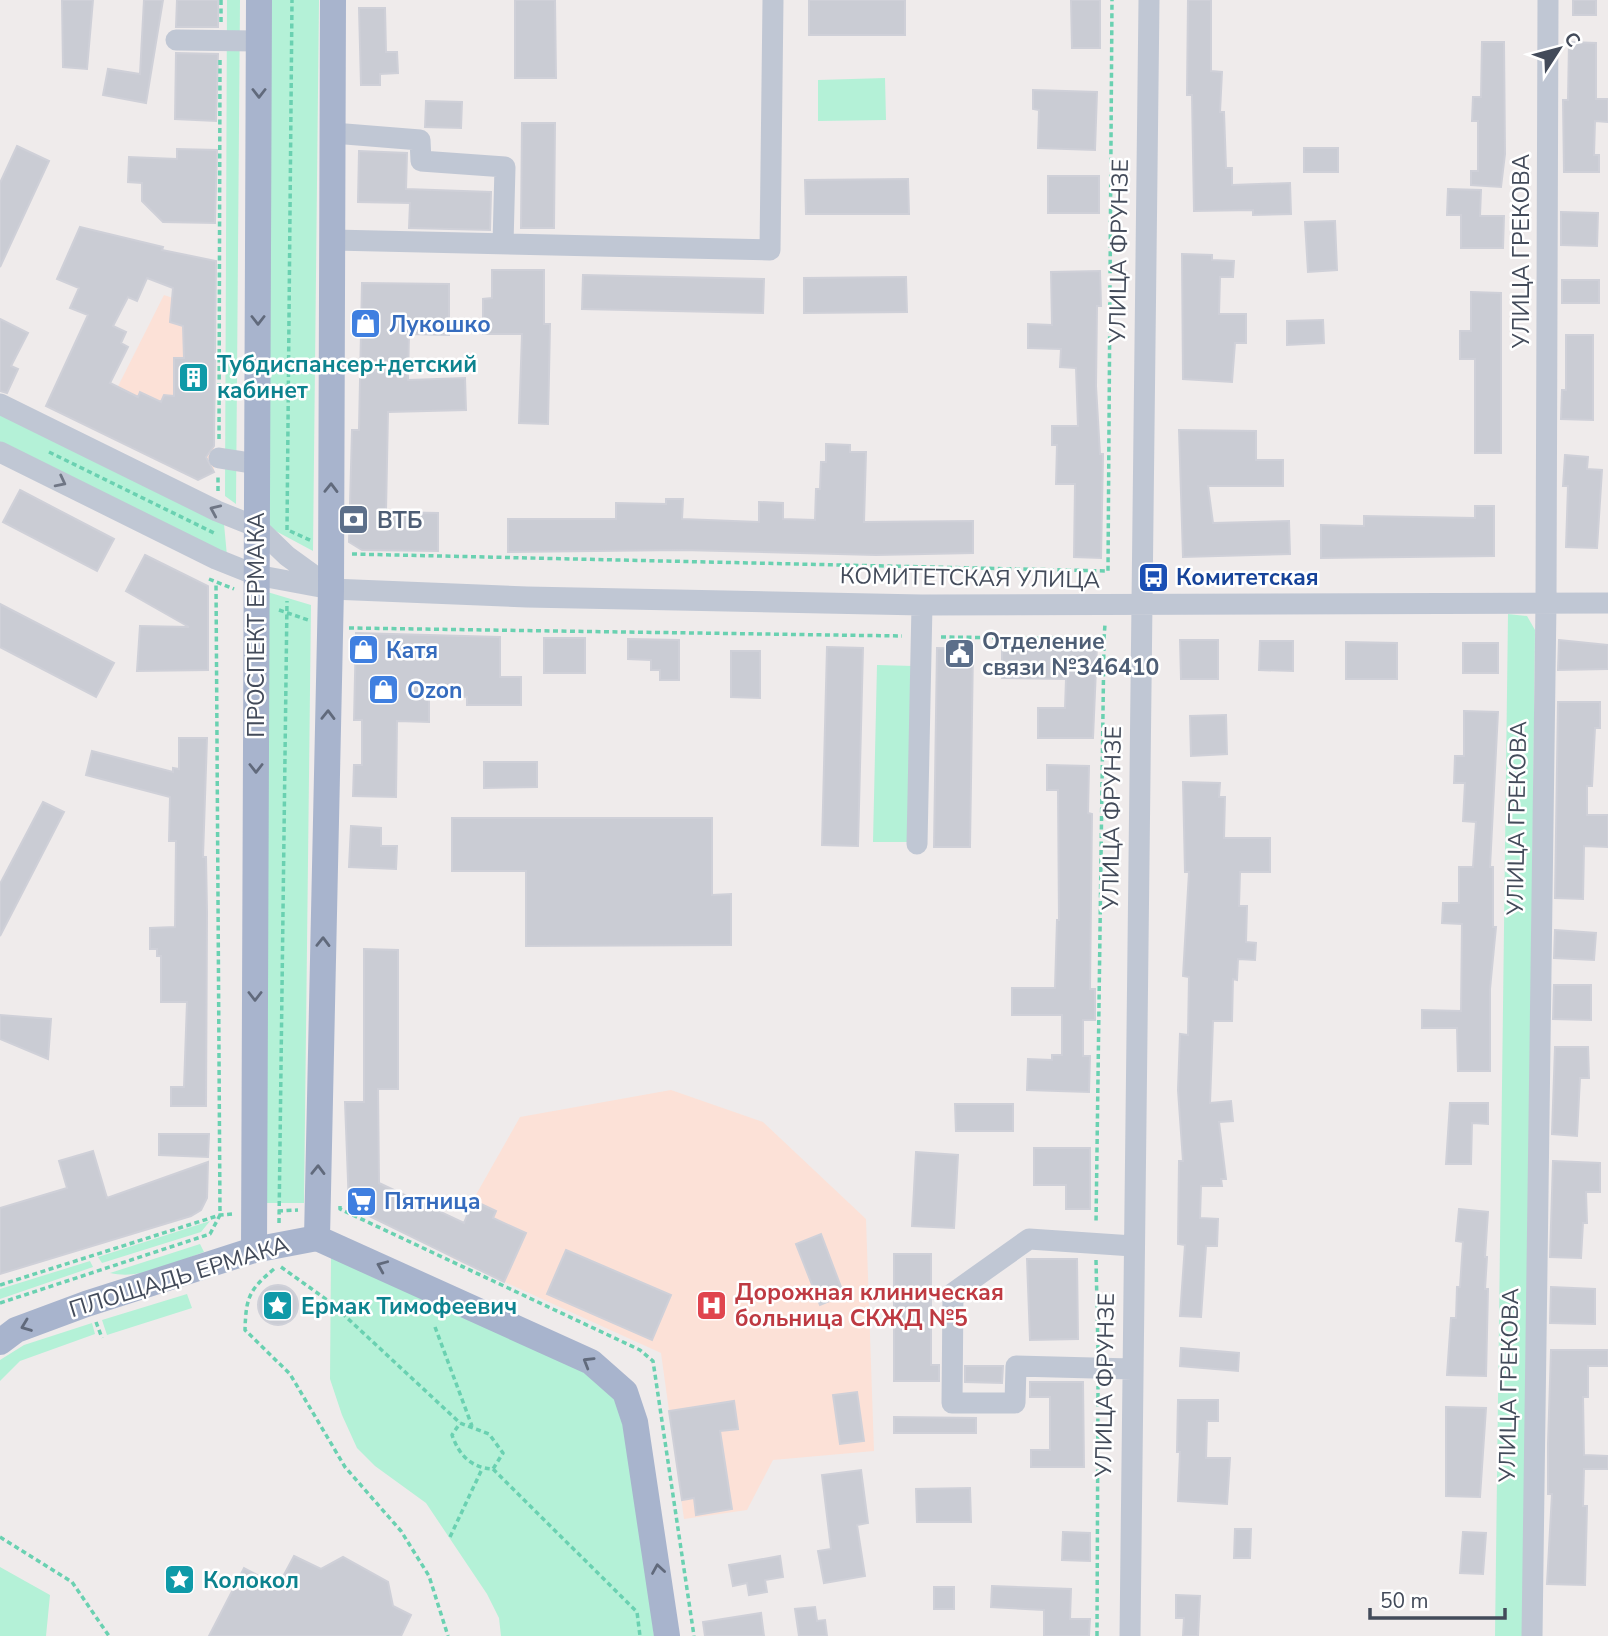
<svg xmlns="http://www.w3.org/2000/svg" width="1608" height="1636" viewBox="0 0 1608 1636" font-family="'Nunito Sans',sans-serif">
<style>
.medical{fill:#fce1d7}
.green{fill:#b4f1d7}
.building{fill:#caccd4;stroke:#cfd0d8;stroke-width:2;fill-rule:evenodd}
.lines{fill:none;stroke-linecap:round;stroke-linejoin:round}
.path{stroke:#6ad1b1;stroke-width:3.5;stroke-dasharray:5 3.5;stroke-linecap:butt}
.minor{stroke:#c0c7d4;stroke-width:21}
.major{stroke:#a8b4cd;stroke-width:26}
.oneway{stroke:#616a7c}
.oneway2{stroke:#6f7685}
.labels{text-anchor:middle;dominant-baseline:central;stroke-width:5;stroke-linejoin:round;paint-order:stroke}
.street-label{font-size:23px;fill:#434b5a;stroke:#fff}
.shop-label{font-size:23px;font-weight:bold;fill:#366cbe;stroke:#fff;text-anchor:start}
.culture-label{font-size:23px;font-weight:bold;fill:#0d838f;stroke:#fff;text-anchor:start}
.service-label{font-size:23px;font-weight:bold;fill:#4e5e75;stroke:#fff;text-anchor:start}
.transit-label{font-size:23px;font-weight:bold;fill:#164399;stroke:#fff;text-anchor:start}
.health-label{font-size:23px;font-weight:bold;fill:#be3a42;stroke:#fff;text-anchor:start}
</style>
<rect width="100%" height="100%" fill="#efebeb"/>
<path class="medical" d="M164,295L214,312V472L198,480L96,430Z
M671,1090L763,1122L866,1219L874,1451L773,1460L747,1510L684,1519L661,1353L450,1257L473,1200L520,1117Z"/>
<path class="green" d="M227,0H240L236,504L225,496Z
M261,0H319L313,551L257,521Z
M885,78L886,120L818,121V80Z
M0,411L224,524L227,556L0,444Z
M264,591L311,605L304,1203H265Z
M1508,614L1527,616L1535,630L1524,1636H1495Z
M877,665L913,666L909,842H873Z
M210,1221L201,1232L102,1263L98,1257Z
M200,1244L204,1252C174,1263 141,1280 110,1273Z
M331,1257L557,1356L609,1388L630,1434L654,1636H501L499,1618L487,1594L426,1503L375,1466L357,1448L342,1415L330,1379Z
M90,1261L93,1267L0,1299V1289Z
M187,1294L192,1308L107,1335L102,1320Z
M92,1323L95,1334L20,1361L0,1381V1360L24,1345Z
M0,1567L50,1595L46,1636H0Z"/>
<path class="building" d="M62,0H93L87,69L63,67Z
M144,0H163L146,103L103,95L108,69L140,74Z
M177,0H218V27H176Z
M515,0H555L556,78H515Z
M809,0H905V35H809Z
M1071,0H1100V48H1072Z
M1188,0H1211V71L1222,72L1220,112H1224L1226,168H1232V185L1290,183L1291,214L1253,215V210L1194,211L1192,95H1187Z
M1573,0H1596V15H1573Z
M359,8H385L386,52H397L398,73L380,74V85H361Z
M1482,42H1504L1505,154L1501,187L1471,185V171H1478V121H1472L1473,97H1481Z
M1569,42L1596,43V99H1608V122L1595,121L1594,155H1599V172H1564L1563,100H1568Z
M176,53L218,54L216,121L175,119Z
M1033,90L1097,92L1095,150L1038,148L1039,110L1033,109Z
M426,101L462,102L461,128L425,127Z
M522,123H555L554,228H521Z
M17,146L49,161L0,267V183Z
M1304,148H1338V172H1304Z
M177,149L217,150L215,223L163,222L142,201V183L128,182L129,157L177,159Z
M359,151L407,153L406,189L491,192L490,230L409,228L410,203L358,202Z
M1048,176H1099V213H1048Z
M908,179L909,214H806L805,180Z
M1448,189L1481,190L1480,216H1504L1503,248H1461V215H1447Z
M1561,212L1598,213L1597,246L1561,245Z
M1335,221L1337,270L1308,272L1305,222Z
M80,227L163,247L162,250L216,261L214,446L206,457L214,472L198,480L46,406L88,315L70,308L79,288L57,279ZM147,278L173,288L170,322L183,326L184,358H174V396L164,395L161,402L140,392L138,397L110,383L128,347L121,343L126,332L113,326L128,297L137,301Z
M1182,254L1212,255V260L1234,261L1233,277H1220L1219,314H1246V343H1235L1232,382L1183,379Z
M492,270H544V324H550L548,424L519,423L522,334H483V299L492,298Z
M1100,271L1101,306H1097L1096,386L1100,454H1103L1101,558L1074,557L1075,484H1056L1057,445H1052V426H1078L1076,368L1060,367L1061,349L1028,348V324L1052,325L1051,272Z
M583,275L764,279L763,313L582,309Z
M906,277L907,312L804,313V278Z
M1562,280H1599V303H1562Z
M362,283L449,284V335L409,334L408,380L465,378L466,410L388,412L386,512L438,513V551L362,550L349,542L352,430H359Z
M1471,292L1501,293V453H1475V359H1460V331H1471Z
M0,319L28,333L11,366L18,369L7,393L0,391Z
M1323,320L1324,343L1287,345V321Z
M1566,335H1593V420L1561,419L1562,390H1566Z
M1179,430L1256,431V460H1283V486H1208L1213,523L1289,521L1290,554L1183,557Z
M826,444L850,445V452H866L864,522L973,521V553L876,555L682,550L508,552V519H616V503L666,504V499H683L682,519L759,522V502L783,503V519L815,520L816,489H820L821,462H826Z
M1565,455L1588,457L1587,469L1602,470L1597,548L1566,547L1568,486H1563Z
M20,490L114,539L97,571L3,522Z
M1475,506H1494V556L1321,558V525L1364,526V516L1475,518Z
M145,555L208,586V670L137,671L140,626L189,627L126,591Z
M0,604L114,663L96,697L0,647Z
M356,633L500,637V677H521V705H467V697L429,693V722L397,721L396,797L353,796L354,765H362V720H354Z
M544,638H585V673H544Z
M628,639L679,640V680H660V670H651V660L628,659Z
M1180,640H1218V679H1181Z
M1559,640L1608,645V669L1558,670Z
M1260,641H1293V671L1259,670Z
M1346,642L1397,643V679H1346Z
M1463,643H1498V673H1463Z
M1002,645L1097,646L1093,738H1038V708H1065L1066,679L1002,678Z
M827,647L863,648L858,846L822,845Z
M937,648L973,649L970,847H934Z
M731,651H760V698L731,697Z
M1558,702H1600V728H1595L1592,786H1587V815H1608V847L1584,846L1583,899L1555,898Z
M1464,711L1498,712L1490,867H1493V927H1496L1490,989V1071H1458L1457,1028H1422V1010L1461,1011L1462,924L1442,923L1443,903H1459V867H1473L1476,822L1463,821L1465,783H1454L1455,756H1464Z
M1226,715L1227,754L1191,756L1190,716Z
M179,738H207L203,857H206L207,912L206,1106H171V1087H184L187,1002H161V956H157V949H150V928L175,927L176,841H169L170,797L86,775L92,751L173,772V768L179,769Z
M484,762H537V787L484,788Z
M1047,765L1089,766L1088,813L1092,814L1090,989H1095V1020H1083V1056H1090L1089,1092L1027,1090L1028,1059L1052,1060V1055H1062V1015H1012V988H1055L1057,920H1059L1058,790H1047Z
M1183,782L1220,783L1219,797H1225L1224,838H1270V872H1240L1239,906H1247L1246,942L1256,943L1255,960L1238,959L1237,980L1233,979L1232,1021H1213L1210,1103L1231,1101L1233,1121L1219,1122L1226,1179H1221L1222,1186H1201L1200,1218L1218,1219L1217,1246H1206L1201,1317L1180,1316L1185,1245L1178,1244L1179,1161H1183L1178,1090L1180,1034L1188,1035L1189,977L1183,976L1189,872H1185Z
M43,802L64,812L0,936V884Z
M452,818H712V895L731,894V945L526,946V871H452Z
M351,826L381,828V846H397L396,869L349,867Z
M1555,930L1596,933L1594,960L1554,958Z
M364,949L398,950V1089H378L379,1183L464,1223L473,1200L496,1211L493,1218L526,1233L504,1282L349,1206L345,1102H364Z
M1554,985H1591V1020L1553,1019Z
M0,1015L51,1019L48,1059L0,1039Z
M1555,1047H1588L1589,1078H1580L1577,1136L1552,1134Z
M1450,1103H1488V1124L1472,1123L1471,1164H1446Z
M955,1104H1013V1131H956Z
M159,1134H209L208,1157L159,1155Z
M1034,1148H1090V1209H1066V1185H1034Z
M93,1151L107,1198L208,1162L207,1198L201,1210L191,1216L0,1274V1208L67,1188L59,1161Z
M916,1152L958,1155L954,1228L912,1226Z
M1553,1161L1600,1163V1192H1586L1587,1223H1583L1581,1258L1550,1257Z
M1459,1209L1488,1212L1485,1257H1487L1485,1289H1488L1486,1376L1447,1375L1451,1318H1456L1457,1287H1460L1463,1242L1456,1241Z
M821,1234L844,1295L820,1305L796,1244Z
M566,1250L671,1295L652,1340L547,1294Z
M894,1254H931V1365H939V1381H894Z
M1027,1259H1077L1078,1339L1030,1340Z
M258 1305a20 20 0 1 1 40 0a20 20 0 1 1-40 0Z
M1551,1287L1595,1289V1324L1550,1323Z
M1181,1348L1239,1353L1238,1371L1180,1366Z
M1551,1350H1608V1366H1588V1397H1583L1584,1455L1608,1456V1469H1584L1583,1506H1587L1585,1585L1547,1584L1552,1494H1548V1444Z
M965,1366H1003L1002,1383L965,1382Z
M1030,1382H1083L1084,1467H1031V1450H1050V1397H1030Z
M857,1392L864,1441L840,1444L833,1395Z
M1178,1400H1218V1421H1207L1206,1458H1230L1227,1504L1178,1501L1180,1452H1177Z
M734,1401L738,1429L720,1431L732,1509L696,1515L694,1498L682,1500L669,1411Z
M1446,1407L1486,1408L1480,1497L1446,1496Z
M894,1417L976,1418V1433H894Z
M861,1470L868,1523L857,1525L865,1576L824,1583L818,1551L831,1549L822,1475Z
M970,1488L971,1522H917L916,1489Z
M1235,1529H1251L1250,1558H1234Z
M1063,1532L1090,1533V1561L1062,1560Z
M1463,1532L1486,1533L1483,1574L1460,1573Z
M294,1556L321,1569L343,1557L388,1582L393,1606L411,1615L401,1636H209L244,1568L278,1586Z
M780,1556L783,1577L765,1580L767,1592L749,1595L747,1583L733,1586L729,1565Z
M992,1586L1071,1589L1070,1619H1090L1089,1636H1044V1610L991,1607Z
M934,1587H954V1609H934Z
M1176,1595L1200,1596L1198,1636H1183L1184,1618H1176Z
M815,1607L817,1621L825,1620L827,1636H799L795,1609Z
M761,1613L764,1636H705L703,1622Z"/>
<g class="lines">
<path class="path" d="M221,22V0
M219,439L220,58
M49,452L216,534
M218,491V475
M287,530L292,0
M290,531L312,541
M352,554L1108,571L1112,0
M209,579L234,589
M279,610L311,621
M349,628L902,636
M941,637L1104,639L1096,1224
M1104,639L1105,624
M340,1206V1209L640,1350L653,1361L694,1636
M278,1211L298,1210
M279,1223L287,601
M1096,1260L1098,1350
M281,1267L330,1302L460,1423L489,1434L503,1453L493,1469C471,1468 459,1455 452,1435L460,1423
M274,1269C249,1290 246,1297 245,1330L290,1374L345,1467L401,1531L429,1576L448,1636
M0,1285L220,1215L232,1214
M0,1303L210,1234L220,1215L216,583
M96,1322L102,1338
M435,1327L472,1426
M493,1469L637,1612L640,1636
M0,1537L72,1582L109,1636
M450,1537L482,1469
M1097,1636L1098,1386"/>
<path class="minor" d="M176,40L259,41
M333,133L420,140L421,161L505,167L503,244
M333,240L770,250L773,0
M0,404L217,511L257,527L287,556L327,585
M0,452L216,559L256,575L331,589L527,597L922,605L1608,603
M219,458L257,464
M917,844L922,605
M1132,1369L1016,1366L1015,1403H952L953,1293L1029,1239L1133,1246
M1130,1636L1149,0
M1532,1636L1546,603L1548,0"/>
<path class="major" d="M317,1238L331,589L333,0
M254,1250L259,0
M0,1342L16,1330L86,1304L254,1250L317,1238L591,1362L625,1392L635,1422L667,1636"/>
</g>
<defs><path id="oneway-chevron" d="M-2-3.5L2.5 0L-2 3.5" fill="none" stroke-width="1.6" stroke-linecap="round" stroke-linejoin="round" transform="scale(1.75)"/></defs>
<g class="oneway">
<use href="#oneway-chevron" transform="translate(259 93) rotate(90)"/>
<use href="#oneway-chevron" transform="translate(258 320) rotate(90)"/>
<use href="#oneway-chevron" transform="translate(331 488) rotate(-89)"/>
<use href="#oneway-chevron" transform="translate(328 715) rotate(-89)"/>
<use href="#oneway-chevron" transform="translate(256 768) rotate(90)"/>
<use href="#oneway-chevron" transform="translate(323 942) rotate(-89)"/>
<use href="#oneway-chevron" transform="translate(255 996) rotate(90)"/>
<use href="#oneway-chevron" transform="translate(318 1170) rotate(-89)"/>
<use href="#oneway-chevron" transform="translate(382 1266) rotate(-157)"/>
<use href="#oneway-chevron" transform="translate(26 1326) rotate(159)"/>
<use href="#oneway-chevron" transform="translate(588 1362) rotate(-149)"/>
<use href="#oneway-chevron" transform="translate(658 1569) rotate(-99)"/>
</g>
<g class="oneway2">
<use href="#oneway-chevron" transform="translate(61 482) rotate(27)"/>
<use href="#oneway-chevron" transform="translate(215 510) rotate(-156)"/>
</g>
<defs>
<symbol id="shop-square" viewBox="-11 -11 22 22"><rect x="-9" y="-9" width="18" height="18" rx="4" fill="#3f7fe0" stroke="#fff"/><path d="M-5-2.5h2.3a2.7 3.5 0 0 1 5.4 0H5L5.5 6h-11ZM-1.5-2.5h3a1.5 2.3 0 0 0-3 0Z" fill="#fff"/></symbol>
<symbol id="building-square" viewBox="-11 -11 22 22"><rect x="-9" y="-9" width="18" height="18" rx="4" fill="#0f9aa8" stroke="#fff"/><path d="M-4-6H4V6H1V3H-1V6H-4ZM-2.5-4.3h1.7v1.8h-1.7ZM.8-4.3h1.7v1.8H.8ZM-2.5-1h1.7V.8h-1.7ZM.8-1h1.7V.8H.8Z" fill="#fff"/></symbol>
<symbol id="bank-square" viewBox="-11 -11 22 22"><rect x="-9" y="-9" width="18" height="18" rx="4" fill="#5c6f8a" stroke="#fff"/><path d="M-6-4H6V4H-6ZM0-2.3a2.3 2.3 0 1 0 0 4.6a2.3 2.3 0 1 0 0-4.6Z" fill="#fff"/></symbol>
<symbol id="bus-square" viewBox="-11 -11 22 22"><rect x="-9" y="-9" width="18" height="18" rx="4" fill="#1a4fb4" stroke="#fff"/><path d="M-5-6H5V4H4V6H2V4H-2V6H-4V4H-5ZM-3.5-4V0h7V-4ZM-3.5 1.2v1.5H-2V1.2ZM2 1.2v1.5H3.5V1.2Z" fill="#fff"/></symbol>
<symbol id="civic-square" viewBox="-11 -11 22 22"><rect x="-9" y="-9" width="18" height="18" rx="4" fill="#5c6f8a" stroke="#fff"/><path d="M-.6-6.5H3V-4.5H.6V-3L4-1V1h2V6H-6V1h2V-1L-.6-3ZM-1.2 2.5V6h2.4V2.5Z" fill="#fff"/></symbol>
<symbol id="supermarket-square" viewBox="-11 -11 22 22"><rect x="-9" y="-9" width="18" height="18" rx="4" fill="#3f7fe0" stroke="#fff"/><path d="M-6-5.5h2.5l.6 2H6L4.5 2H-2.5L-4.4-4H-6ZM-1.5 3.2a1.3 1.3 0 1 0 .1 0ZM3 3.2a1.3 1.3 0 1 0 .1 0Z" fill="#fff"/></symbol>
<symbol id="hospital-square" viewBox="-11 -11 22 22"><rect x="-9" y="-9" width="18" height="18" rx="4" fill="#e0444e" stroke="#fff"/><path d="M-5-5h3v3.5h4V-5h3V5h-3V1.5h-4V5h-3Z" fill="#fff"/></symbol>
<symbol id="sight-square" viewBox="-11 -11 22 22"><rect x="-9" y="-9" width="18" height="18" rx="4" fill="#0f9aa8" stroke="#fff"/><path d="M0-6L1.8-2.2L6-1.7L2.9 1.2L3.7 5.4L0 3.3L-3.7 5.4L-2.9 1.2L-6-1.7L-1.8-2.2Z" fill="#fff"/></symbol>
</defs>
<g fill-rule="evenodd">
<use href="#shop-square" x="348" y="306" width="35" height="35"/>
<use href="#building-square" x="176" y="360" width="35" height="35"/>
<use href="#bank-square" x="336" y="502" width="35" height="35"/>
<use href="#bus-square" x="1136" y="560" width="35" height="35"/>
<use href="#shop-square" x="346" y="632" width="35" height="35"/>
<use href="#civic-square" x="942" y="636" width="35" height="35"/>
<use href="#shop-square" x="366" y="672" width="35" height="35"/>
<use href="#supermarket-square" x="344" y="1184" width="35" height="35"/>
<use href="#hospital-square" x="694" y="1288" width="35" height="35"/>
<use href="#sight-square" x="260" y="1288" width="35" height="35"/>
<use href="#sight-square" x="162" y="1562" width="35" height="35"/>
</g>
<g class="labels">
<g class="street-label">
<text transform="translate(1119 251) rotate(-89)">УЛИЦА ФРУНЗЕ</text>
<text transform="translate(1521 251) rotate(-90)">УЛИЦА ГРЕКОВА</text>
<text transform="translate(970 578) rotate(1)">КОМИТЕТСКАЯ УЛИЦА</text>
<text transform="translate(256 625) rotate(-90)">ПРОСПЕКТ ЕРМАКА</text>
<text transform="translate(1112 818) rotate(-89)">УЛИЦА ФРУНЗЕ</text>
<text transform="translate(1517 818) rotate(-89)">УЛИЦА ГРЕКОВА</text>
<text transform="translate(179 1277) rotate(-17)">ПЛОЩАДЬ ЕРМАКА</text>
<text transform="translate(1105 1385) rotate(-89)">УЛИЦА ФРУНЗЕ</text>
<text transform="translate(1509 1385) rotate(-89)">УЛИЦА ГРЕКОВА</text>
</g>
<g class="shop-label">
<text x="389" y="324">Лукошко</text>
<text x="386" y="650">Катя</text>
<text x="407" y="690">Ozon</text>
<text x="384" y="1201">Пятница</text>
</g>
<g class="culture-label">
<text x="217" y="364">Тубдиспансер+детский<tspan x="217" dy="26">кабинет</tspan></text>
<text x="301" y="1306">Ермак Тимофеевич</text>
<text x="203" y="1580">Колокол</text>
</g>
<g class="service-label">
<text x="377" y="520">ВТБ</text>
<text x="982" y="641">Отделение<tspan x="982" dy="26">связи №346410</tspan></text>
</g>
<g class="transit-label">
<text x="1176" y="577">Комитетская</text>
</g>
<g class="health-label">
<text x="735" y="1292">Дорожная клиническая<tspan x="735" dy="26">больница СКЖД №5</tspan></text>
</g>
</g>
<g transform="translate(1559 49) rotate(54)" stroke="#ffffff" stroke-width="5" paint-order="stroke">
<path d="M0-5L12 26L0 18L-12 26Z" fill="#434b5a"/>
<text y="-10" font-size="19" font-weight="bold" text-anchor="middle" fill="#434b5a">С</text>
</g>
<path d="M1370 1608v10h135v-10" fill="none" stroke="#434b5a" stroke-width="3.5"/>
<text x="1380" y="1608" font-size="21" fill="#434b5a" stroke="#ffffff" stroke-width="5" paint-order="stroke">50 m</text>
</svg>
